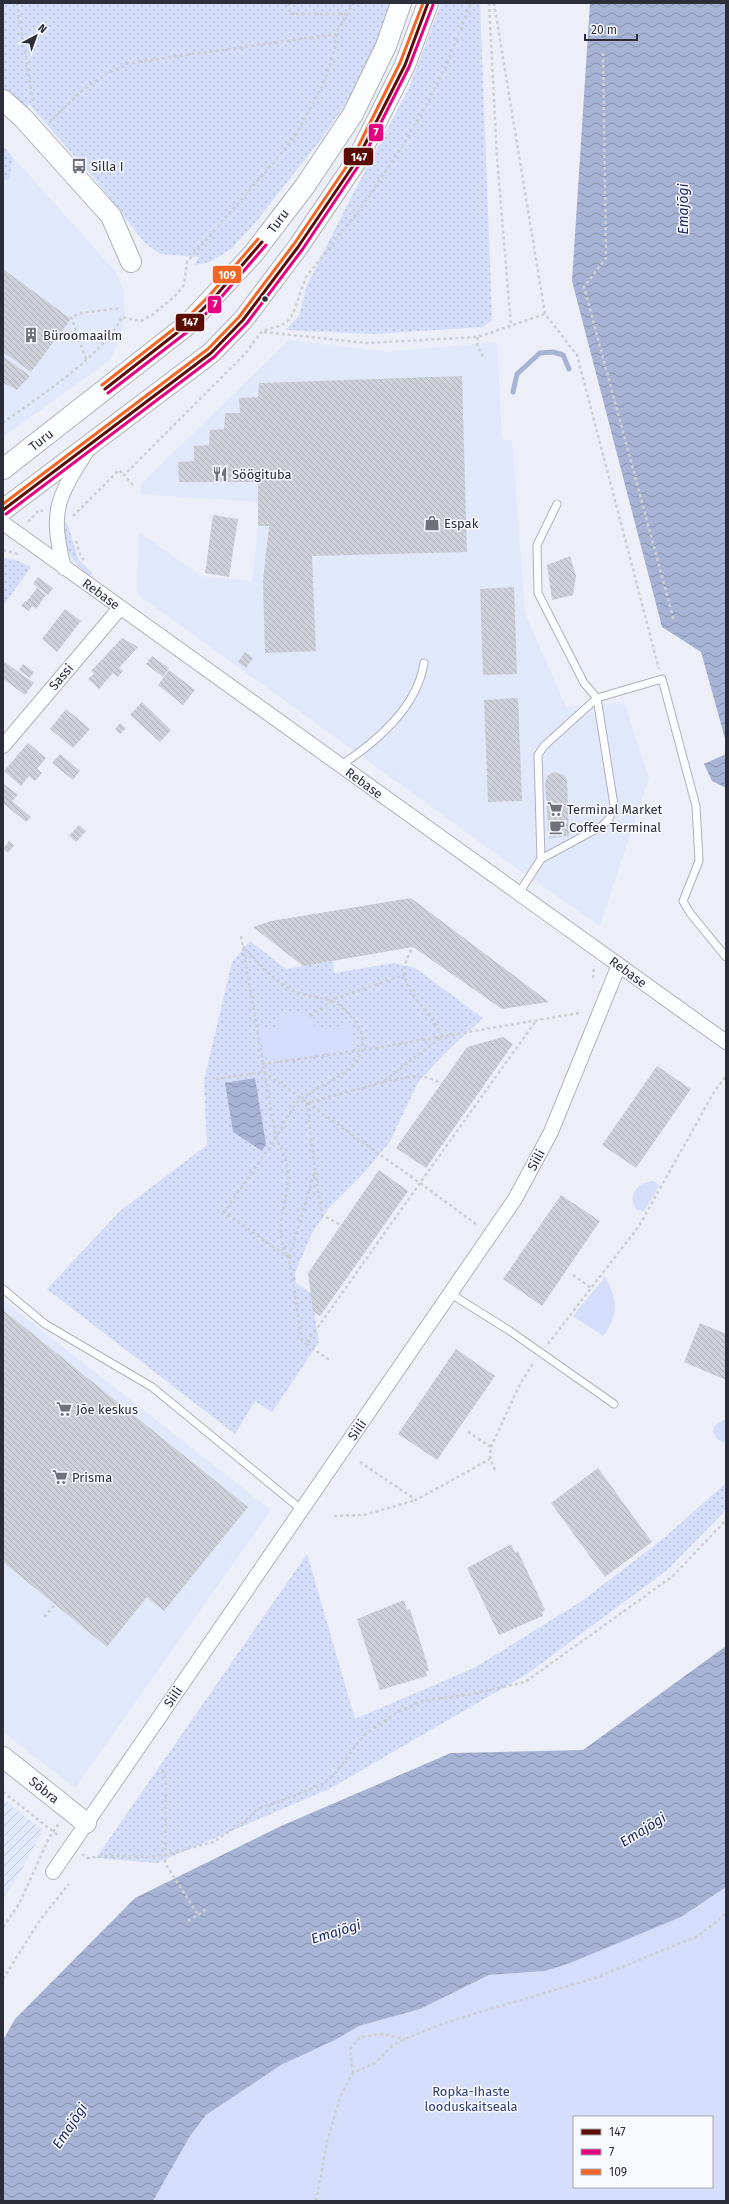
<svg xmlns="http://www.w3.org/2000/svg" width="729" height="2204" viewBox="0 0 729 2204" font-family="'Fira Sans',sans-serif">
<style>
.built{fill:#e2e8fb}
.industrial{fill:url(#industrial-furrows)}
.grass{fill:url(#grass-dots)}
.park{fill:#d4ddf9;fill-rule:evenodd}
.water{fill:url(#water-waves)}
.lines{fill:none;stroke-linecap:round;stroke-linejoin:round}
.stream{stroke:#a7b3d5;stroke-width:5}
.building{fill:url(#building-back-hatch)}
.lane-casing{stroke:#afb2ba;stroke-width:9}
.street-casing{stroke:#afb2ba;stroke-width:16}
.secondary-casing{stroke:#afb2ba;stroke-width:22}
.path{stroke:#cecfd2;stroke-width:2.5;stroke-dasharray:3 3;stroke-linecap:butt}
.lane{stroke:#fcfdfe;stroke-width:7}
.street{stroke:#fcfdfe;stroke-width:14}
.secondary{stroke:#fcfdfe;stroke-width:20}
.bus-1-casing{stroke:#f8faff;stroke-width:6}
.bus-2-casing{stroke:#f8faff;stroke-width:6}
.bus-3-casing{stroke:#f8faff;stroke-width:6}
.bus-1{stroke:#5a0e03;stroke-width:3}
.bus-2{stroke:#e5007d;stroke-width:3}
.bus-3{stroke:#f26522;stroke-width:3}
.bus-dot{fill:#2b2e38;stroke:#f8faff;stroke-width:1.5}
.labels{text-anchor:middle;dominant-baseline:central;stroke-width:3;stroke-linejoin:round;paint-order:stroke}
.poi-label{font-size:13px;fill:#2b2e38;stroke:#f8faff;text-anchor:start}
.street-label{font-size:13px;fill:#2b2e38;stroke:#f8faff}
.park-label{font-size:13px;fill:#303e79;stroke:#f8faff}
.water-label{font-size:14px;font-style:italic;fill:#1c2760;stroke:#f8faff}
.line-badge{stroke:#f8faff;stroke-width:1.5}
.badge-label{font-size:11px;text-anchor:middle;font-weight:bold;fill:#fff}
</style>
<defs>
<pattern id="industrial-furrows" width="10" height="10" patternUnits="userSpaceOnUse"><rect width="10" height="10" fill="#e2e8fb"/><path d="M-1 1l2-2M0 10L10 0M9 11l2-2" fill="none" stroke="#c2c7d8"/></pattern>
<pattern id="grass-dots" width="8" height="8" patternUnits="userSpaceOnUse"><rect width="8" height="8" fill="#d4ddf9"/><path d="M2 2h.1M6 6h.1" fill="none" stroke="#b6bed6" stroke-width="1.8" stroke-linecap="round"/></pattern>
<pattern id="water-waves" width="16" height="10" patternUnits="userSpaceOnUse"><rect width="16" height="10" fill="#a7b3d5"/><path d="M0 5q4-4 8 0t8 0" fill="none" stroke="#8892ae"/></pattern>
<pattern id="building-back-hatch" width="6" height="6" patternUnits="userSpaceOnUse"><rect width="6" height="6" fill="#cdd0d8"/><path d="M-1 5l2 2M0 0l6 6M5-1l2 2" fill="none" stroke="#b0b3ba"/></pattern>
</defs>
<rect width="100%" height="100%" fill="#eceff7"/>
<path class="built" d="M3,146L116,272L123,289L125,315L121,336L110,360L3,437Z
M289,340L386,352L497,342L502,439L512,440L525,613L566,707L624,702L649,778L600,926L502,858L137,594L139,532L201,576L252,581L258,526V502L140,494L141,484Z
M3,1300L271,1510L75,1788L3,1732Z"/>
<path class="industrial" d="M3,1799L43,1830L16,1880L3,1898Z"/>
<path class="grass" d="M3,3H392L366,67L348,101L321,139L255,223L231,249L210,262L195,265L199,257L160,254L144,242L98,183L29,104L20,115L3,99Z
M441,3H480L492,320L483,327L374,334L285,330L299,316L307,285L344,211L409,88Z
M3,146L13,158L9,179L3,181Z
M63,520L68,525L78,559L93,574L89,576C72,562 60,544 63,520Z
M3,558L16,560L31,567L3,606Z
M250,941L286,969L333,961L334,973L394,963L415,968L483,1018L445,1053L418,1082L389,1143L362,1175L329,1208L312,1233L295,1273L296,1283L311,1293L319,1342L272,1412L255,1401L235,1434L47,1289L120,1211L207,1145L204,1080L232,962Z
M726,1483V1508L723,1513L666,1571L527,1674L331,1788L157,1863L96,1858L307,1554L355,1719L474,1668L582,1601L664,1538Z"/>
<path class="park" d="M298,1012L309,1014L314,1026L320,1030L351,1024L355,1049L273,1062C261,1059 262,1040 261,1029L277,1027L275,1016Z
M654,1181L658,1184L659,1186L644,1211L637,1210C626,1196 638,1182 654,1181Z
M605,1277C618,1300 619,1314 603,1336L573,1316Z
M723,1420H726V1444L717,1439L713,1432L714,1426Z
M726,1887V2201H153L190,2136L206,2115L281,2065L335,2040L359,2026L420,2009L489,1975L545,1971L681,1917ZM574,2117H712V2187H574Z"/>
<path class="water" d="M590,3H726V742L701,652L662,627L572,281Z
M726,754V788L712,781L704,764Z
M255,1078L266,1144L262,1151L233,1132L225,1083Z
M726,1646V1887L681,1917L570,1963L545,1971L489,1975L420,2009L359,2026L335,2040L281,2065L206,2115L190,2136L153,2201H3V2040L15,2019L135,1898L281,1826L451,1753L583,1750Z"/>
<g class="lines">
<path class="stream" d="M513,392L517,374L540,353L553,352L563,355L569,369"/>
</g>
<path class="building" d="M3,269L71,319L31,372L3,352Z
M3,356L30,376L17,390L4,383L3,385Z
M462,376L467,552L312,556L316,651L265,653L263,581L269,526H258V482H179L178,462L194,461V446L209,445L210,430L224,429L225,413H240L239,398L258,397L259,383Z
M213,515L238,519L229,577L205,573Z
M570,556L576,576L573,595L552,600L547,565Z
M38,577L53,588L48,595L33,584Z
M514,587L517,674L483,675L480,589Z
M37,588L46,595L36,609L32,606L29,611L21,606L25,601L26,602Z
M65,609L81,621L57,652L42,639Z
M122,638L138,647L119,668L123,671L118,677L113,673L99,689L88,679L94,674L91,671Z
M245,652L253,658L246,668L238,662Z
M152,656L169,668L163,677L146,664Z
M3,661L34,683L25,695L3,679Z
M23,664L34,672L30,678L19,670Z
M169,670L195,690L183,705L158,685Z
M518,698L522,801L488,802L484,700Z
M142,702L171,730L160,742L130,715Z
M66,709L90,729L73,748L50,729Z
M120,723L126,728L120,734L115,729Z
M28,743L46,758L37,769L42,773L35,781L29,776L21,786L4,771Z
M60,754L80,771L73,780L52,763Z
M554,772L564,775L567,780L569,836L549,838L545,783L547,776Z
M4,784L18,795L12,801L31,817L26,822L3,803Z
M79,825L86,831L76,842L69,836Z
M9,841L14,845L8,853L3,849Z
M411,898L549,1002L502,1009L413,947L303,966L253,927L271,921Z
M503,1037L513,1044L426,1168L396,1148L467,1047Z
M657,1066L691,1089L636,1168L602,1145Z
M379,1170L408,1191L320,1316L313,1311L308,1273Z
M561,1195L600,1221L542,1306L503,1279Z
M3,1310L248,1507L164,1611L147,1597L107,1647L3,1562Z
M700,1323L726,1334V1380L684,1362Z
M456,1349L495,1376L437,1460L398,1434Z
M598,1468L652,1542L605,1577L551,1503Z
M511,1544L515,1553L518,1551L545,1610L542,1612L543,1616L499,1635L467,1568Z
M404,1600L407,1610L410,1609L429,1670L426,1672L427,1676L380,1690L357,1619Z"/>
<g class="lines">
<defs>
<path id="lane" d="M340,766C376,742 417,708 424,663
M541,859L538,755L544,746L597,698L584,683L538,593L537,545L557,504
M519,893L541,859L602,826L609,819L614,805L597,698L662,679L696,806L699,861L683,901L690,913L726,957
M3,1289L45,1324L152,1387L302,1510
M451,1294L510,1331L614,1404"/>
<path id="street" d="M3,523L726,1042
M64,568C50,512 56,499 87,451
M3,746L120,608
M53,1872L515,1199L551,1132L619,965"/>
<path id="secondary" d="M3,100L23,118L111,216L131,262
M3,469L187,325L253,254L305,186L353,114L386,46L401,3
M3,510L211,353L243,320L298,247L357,160L405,65L428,3
M3,1757L86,1823"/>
</defs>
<use href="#lane" class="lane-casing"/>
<use href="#street" class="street-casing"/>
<use href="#secondary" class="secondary-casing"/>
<path class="path" d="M17,3L33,102
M289,3V14H346
M489,3L497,158L511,326
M494,3L545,314L577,355L659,669
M603,53L606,258L584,287L674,621
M50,121L84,89L106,74L129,63L336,34
M264,332L366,343L478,337L545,314
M478,337L477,345L483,357
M86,359L71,317L81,313L121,308
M3,423C39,396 102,357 122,317L141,321L152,315L176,295L184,285L187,262L274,162L297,133L324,83L335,48L336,34L353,3
M133,485L124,475L245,354L262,331L279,326L287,322L293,314L306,277L361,208L403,145L426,106L446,66L471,3
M73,516L119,470L124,475
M28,522L39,510L43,511
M76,541L81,557L86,562
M3,550L18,554
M725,755L726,756
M241,936L276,1138L224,1212L289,1258L302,1340L306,1344
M243,946C257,963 271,978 290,989C303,997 318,995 331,1001C350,1009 372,1037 359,1057C345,1080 317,1085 298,1102C288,1112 283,1127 276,1138C283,1151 289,1167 288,1182C285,1212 273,1227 288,1257
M593,978L594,966
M310,1016L336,998L404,975
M262,1064L370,1049L579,1013
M216,1079L264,1072L420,1183L306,1344L331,1361
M383,1082C407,1078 420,1071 442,1084
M315,1172L322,1215L341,1225
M476,1224L420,1183L535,1022
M289,1257L315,1171L307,1103L381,1083L442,1037C429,1004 387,987 413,947
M573,1275L591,1288
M548,1344L639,1226L714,1092L726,1076
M468,1432L491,1447
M360,1462L416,1500L490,1459
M495,1470L490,1459L491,1447L520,1384L534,1362
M334,1516L364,1515L416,1500
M44,1617L55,1605
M163,1770L166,1784L165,1863L198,1915
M3,1792L59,1836
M82,1854L87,1858L104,1856L151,1857L165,1855L213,1842L241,1824L256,1810L319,1786L334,1775L363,1736L396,1713L422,1701L472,1694L525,1682L673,1576L726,1520
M188,1921L207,1909
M3,1927L19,1904L49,1838L59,1823
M3,1979L40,1920L69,1884
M353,2073L350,2049L360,2037L381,2034L405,2039
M316,2201L327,2142L340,2097L353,2073L375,2063L392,2046L405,2039L447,2022L595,1978L698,1936L726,1914"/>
<use href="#lane" class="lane"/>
<use href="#street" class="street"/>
<use href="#secondary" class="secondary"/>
<defs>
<path id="bus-1" d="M105,389L187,325L213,299L262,242
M3,510L211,353L243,320L298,247L357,160L405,65L428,3"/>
<path id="bus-2" d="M108,393L191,329L217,302L266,245
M6,514L214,357L247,323L302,250L361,162L409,67L433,5"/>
<path id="bus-3" d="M102,385L184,321L209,296L258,239
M3,504L208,349L239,317L294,244L353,157L400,63L423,3"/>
</defs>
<use href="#bus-1" class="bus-1-casing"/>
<use href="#bus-2" class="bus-2-casing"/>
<use href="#bus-3" class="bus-3-casing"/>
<use href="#bus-1" class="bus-1"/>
<use href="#bus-2" class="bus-2"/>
<use href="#bus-3" class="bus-3"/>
</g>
<defs>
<symbol id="bus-bare" viewBox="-9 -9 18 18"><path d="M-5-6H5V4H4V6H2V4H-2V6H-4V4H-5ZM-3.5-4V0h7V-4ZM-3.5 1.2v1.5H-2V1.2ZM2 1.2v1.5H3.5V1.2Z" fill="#6f727b" stroke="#f8faff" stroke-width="2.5" paint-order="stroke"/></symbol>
<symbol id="building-bare" viewBox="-9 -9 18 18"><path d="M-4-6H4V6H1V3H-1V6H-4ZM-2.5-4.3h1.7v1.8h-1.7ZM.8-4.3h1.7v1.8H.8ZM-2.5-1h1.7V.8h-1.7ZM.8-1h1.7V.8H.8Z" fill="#6f727b" stroke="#f8faff" stroke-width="2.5" paint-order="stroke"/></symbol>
<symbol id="restaurant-bare" viewBox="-9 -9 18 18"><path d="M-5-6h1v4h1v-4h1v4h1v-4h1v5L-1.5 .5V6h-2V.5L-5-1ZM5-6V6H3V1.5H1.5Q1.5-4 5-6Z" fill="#6f727b" stroke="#f8faff" stroke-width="2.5" paint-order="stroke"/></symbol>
<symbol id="shop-bare" viewBox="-9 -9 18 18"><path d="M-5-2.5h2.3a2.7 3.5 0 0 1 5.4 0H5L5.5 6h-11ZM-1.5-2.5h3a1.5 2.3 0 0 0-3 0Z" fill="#6f727b" stroke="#f8faff" stroke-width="2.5" paint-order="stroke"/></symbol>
<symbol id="supermarket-bare" viewBox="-9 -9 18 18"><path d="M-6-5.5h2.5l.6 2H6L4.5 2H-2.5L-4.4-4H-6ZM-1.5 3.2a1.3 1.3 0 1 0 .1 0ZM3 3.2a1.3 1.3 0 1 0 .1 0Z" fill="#6f727b" stroke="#f8faff" stroke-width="2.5" paint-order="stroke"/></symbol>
<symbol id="cafe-bare" viewBox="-9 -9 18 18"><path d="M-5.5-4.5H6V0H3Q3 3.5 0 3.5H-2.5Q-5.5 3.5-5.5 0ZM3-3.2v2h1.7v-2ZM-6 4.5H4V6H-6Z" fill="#6f727b" stroke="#f8faff" stroke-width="2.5" paint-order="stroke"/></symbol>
</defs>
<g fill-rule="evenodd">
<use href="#bus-bare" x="68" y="155" width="22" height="22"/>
<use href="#building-bare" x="20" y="324" width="22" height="22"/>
<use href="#restaurant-bare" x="209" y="463" width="22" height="22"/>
<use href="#shop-bare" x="421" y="512" width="22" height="22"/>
<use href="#supermarket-bare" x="544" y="798" width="22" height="22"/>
<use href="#cafe-bare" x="546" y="816" width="22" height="22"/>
<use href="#supermarket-bare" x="53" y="1398" width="22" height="22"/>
<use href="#supermarket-bare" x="49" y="1466" width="22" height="22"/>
</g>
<circle class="bus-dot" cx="265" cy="299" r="3.5"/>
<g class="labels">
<g class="poi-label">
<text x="91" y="166">Silla I</text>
<text x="43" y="335">Büroomaailm</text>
<text x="232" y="474">Söögituba</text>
<text x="444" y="523">Espak</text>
<text x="567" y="809">Terminal Market</text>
<text x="569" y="827">Coffee Terminal</text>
<text x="76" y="1409">Jõe keskus</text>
<text x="72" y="1477">Prisma</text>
</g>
<g class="street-label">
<text transform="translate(278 221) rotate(-53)">Turu</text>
<text transform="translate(41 440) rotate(-38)">Turu</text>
<text transform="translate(101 594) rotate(36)">Rebase</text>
<text transform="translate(61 677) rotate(-50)">Sassi</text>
<text transform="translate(364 783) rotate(36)">Rebase</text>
<text transform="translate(628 972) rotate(36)">Rebase</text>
<text transform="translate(536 1160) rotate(-61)">Siili</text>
<text transform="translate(357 1430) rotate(-55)">Siili</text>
<text transform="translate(173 1697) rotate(-55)">Siili</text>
<text transform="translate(44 1790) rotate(39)">Sõbra</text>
</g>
<g class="park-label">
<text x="471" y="2091">Ropka-Ihaste<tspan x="471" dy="15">looduskaitseala</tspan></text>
</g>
<g class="water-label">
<text transform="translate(683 209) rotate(-90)">Emajõgi</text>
<text transform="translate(643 1830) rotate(-32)">Emajõgi</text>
<text transform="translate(336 1932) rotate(-17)">Emajõgi</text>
<text transform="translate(70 2126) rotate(-56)">Emajõgi</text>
</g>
</g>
<g class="line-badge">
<rect x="368" y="123" width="16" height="19" rx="4" fill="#e5007d"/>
<rect x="343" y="147" width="31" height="19" rx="4" fill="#5a0e03"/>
<rect x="212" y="265" width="30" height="19" rx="4" fill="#f26522"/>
<rect x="207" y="295" width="15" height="19" rx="4" fill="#e5007d"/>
<rect x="175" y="313" width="30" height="19" rx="4" fill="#5a0e03"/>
</g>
<g class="badge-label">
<text x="376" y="136">7</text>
<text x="359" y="161">147</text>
<text x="227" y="279">109</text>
<text x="215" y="308">7</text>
<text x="190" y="326">147</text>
</g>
<rect width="729" height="2204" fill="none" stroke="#2b2e38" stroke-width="8"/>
<rect x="573" y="2116" width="140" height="72" fill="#f8faff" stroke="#a6a8af"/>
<rect x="581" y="2129" width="20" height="6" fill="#5a0e03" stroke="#a6a8af"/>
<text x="609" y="2136" font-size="12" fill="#2b2e38">147</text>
<rect x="581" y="2149" width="20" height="6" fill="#e5007d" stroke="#a6a8af"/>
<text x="609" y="2156" font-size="12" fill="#2b2e38">7</text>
<rect x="581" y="2169" width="20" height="6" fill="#f26522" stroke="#a6a8af"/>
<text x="609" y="2176" font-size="12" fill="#2b2e38">109</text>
<g transform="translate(36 36) rotate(41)" stroke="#f8faff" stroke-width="3" paint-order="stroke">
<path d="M0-3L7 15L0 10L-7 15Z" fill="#2b2e38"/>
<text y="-6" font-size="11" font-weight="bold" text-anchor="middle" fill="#2b2e38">N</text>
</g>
<path d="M585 34v6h52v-6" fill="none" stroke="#2b2e38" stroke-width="2"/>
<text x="591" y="34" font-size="12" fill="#2b2e38" stroke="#f8faff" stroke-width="3" paint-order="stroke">20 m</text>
</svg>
